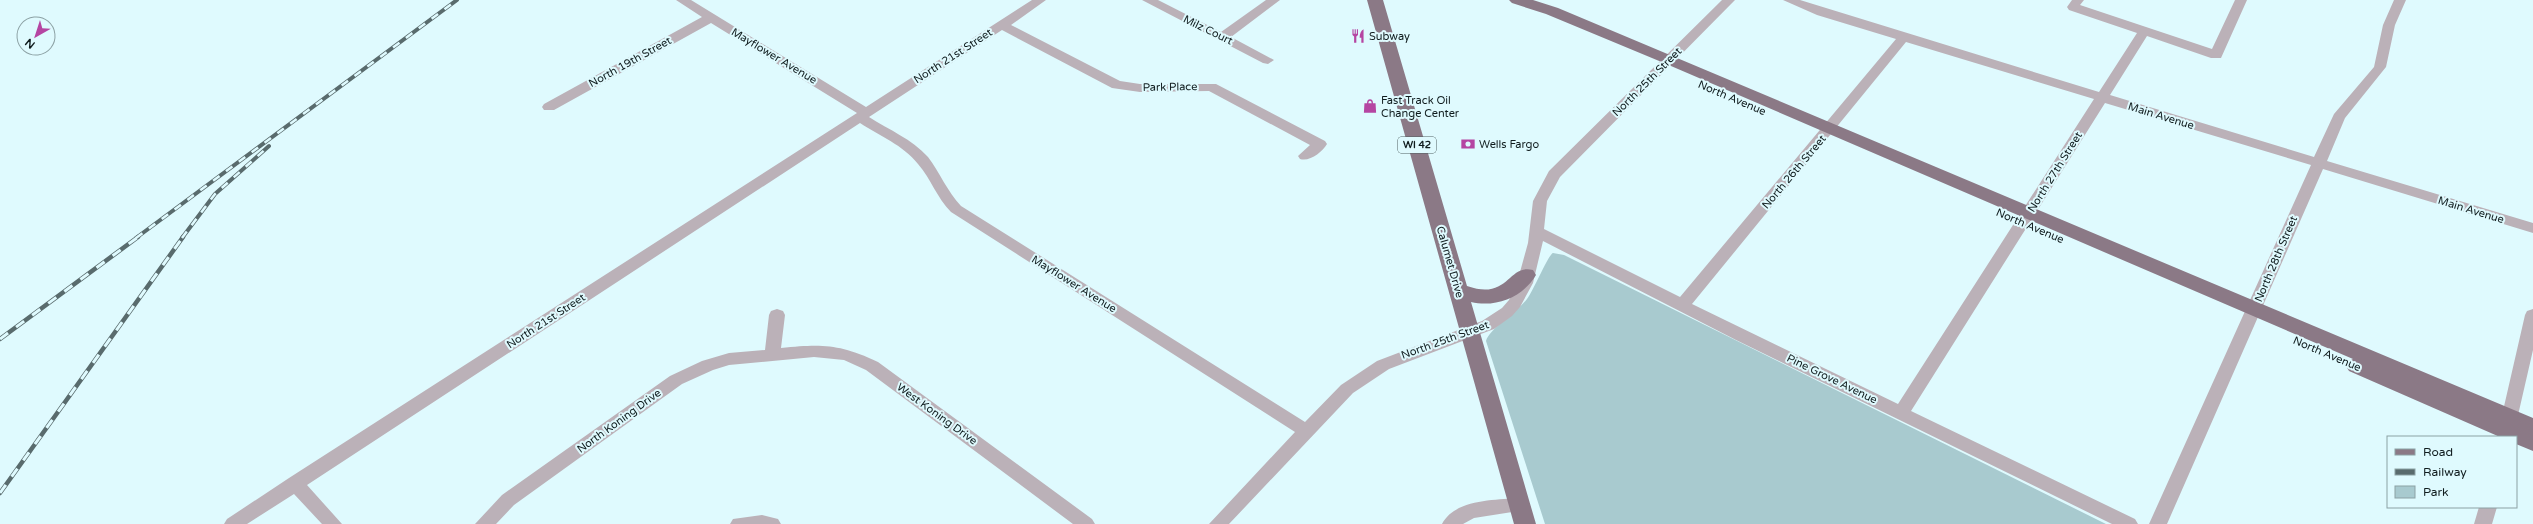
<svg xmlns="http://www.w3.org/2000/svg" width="2533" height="524" viewBox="0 0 2533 524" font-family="'Varela Round',sans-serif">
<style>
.green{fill:#a8cacf}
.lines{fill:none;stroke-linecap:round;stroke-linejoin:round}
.minor{fill:#bbb1b8;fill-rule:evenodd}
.major{fill:#8b7986;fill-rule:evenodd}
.rail-far1-casing{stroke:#596b6d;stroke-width:4}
.rail-casing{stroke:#596b6d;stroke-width:4.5}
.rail-far1{stroke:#dffafe;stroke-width:2.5;stroke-dasharray:8;stroke-linecap:butt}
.rail{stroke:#dffafe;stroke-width:3;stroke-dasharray:10;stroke-linecap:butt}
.labels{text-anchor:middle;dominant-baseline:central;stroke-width:4;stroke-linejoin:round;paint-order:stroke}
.shield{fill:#dffafe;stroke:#4e5f61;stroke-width:1}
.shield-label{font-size:10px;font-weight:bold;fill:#101c1e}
.street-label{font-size:11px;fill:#101c1e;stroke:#dffafe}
.poi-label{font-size:11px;fill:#101c1e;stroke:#dffafe;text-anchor:start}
</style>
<rect width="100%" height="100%" fill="#dffafe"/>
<path class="green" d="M1553,253L1564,255L2106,524H1545L1486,341C1489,329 1518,311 1527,299C1534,290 1548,255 1553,253Z"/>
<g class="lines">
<path class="minor" d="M676,0H691L866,107L1032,0H1046L1011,25L1120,81L1140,84H1216L1325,141L1327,144C1322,152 1310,162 1300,159L1298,156L1310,145L1209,91L1140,92L1112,88L1002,30L869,117C889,130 912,139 928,157C940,173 947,191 961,206L1305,422L1341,385L1377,361L1482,321L1502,308L1509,300L1517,283L1528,243L1533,201L1549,171L1722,0H1735L1560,177L1547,201L1544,229L1680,297L1896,39L1817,15L1783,0H1800L2099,92L2137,33L2069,10L2067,7L2072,0H2084L2080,5L2212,49L2235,0H2247L2221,58H2211L2147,36L2110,95L2314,157L2334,114L2374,67L2383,25L2394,0H2406L2395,25L2386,67L2345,118L2327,161L2533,223V233L2323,169L2167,524H2149L2311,165L2105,103L1911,411L2135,519L2138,524H2112L1736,340L1543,241L1533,283L1520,307L1512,316L1494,329L1389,369L1353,393L1229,524H1209L1295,432L951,212C937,198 931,179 918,164C903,145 880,136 860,123L307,485L342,524H322L294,494L247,524H224L227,519L289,478L857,113L711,23L554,110H544L542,107L544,104L702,17ZM1906,42L2094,99L1898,404L1692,304Z
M1142,0H1158L1221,32L1266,0H1280L1231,37L1274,60L1268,64L1263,63Z
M777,309L783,311L785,315L781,348C823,344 839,344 878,362L1092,519L1095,524H1073L866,370L844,360L814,357L729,365L713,370L682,384L514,505L496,524H475L502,495L670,376L702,361L729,353L765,350L769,315L771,311Z
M2533,309V350L2513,437H2497L2525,315L2527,311Z
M1519,498L1525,500L1528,505L1525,510L1474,518L1463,524H1442C1455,499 1495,500 1519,498Z
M2479,507H2497L2492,524H2474Z
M762,515L778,519L781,524H730L733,519Z"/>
<path class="major" d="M1367,0H1383L1467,286C1509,301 1508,263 1533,270L1536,275C1523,297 1496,308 1471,302L1536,524H1514Z
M1509,0H1533L1558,8L2533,418V451L2516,444V437H2500L2349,371L2346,366L2349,361L2353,359L1664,63L1546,14L1512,3Z"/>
<defs>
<path id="rail-far1" d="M136,238L457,0
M182,238L215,194L269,146"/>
<path id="rail" d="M0,339L138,237
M0,493L183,237"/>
</defs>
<use href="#rail-far1" class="rail-far1-casing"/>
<use href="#rail" class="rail-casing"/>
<use href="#rail-far1" class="rail-far1"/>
<use href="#rail" class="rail"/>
</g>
<defs>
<symbol id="restaurant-bare" viewBox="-9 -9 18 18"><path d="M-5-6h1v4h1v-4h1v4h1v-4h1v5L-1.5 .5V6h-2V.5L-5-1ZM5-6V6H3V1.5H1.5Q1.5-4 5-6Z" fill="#b545a2" stroke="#dffafe" stroke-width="2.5" paint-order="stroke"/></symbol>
<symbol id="shop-bare" viewBox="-9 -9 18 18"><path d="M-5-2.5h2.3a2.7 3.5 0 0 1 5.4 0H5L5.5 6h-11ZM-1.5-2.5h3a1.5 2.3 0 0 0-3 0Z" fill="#b545a2" stroke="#dffafe" stroke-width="2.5" paint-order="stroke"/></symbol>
<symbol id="bank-bare" viewBox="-9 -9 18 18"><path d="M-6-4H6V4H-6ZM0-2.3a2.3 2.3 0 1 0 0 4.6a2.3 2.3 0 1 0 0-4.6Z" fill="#b545a2" stroke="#dffafe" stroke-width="2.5" paint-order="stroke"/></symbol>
</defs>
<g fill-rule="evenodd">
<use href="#restaurant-bare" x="1348" y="26" width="20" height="20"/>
<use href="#shop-bare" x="1360" y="96" width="20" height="20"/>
<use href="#bank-bare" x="1458" y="134" width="20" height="20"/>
</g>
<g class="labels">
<rect class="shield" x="1398" y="137" width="38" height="16" rx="3"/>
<g class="shield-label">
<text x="1417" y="145">WI 42</text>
</g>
<g class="street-label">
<text transform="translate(1208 30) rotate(26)">Milz Court</text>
<text transform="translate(774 56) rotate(31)">Mayflower Avenue</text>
<text transform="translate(953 56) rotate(-33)">North 21st Street</text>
<text transform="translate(630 62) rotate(-29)">North 19th Street</text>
<text transform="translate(1647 82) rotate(-45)">North 25th Street</text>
<text transform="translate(1170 87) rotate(-1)">Park Place</text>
<text transform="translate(1732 98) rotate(23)">North Avenue</text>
<text transform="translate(2161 116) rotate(17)">Main Avenue</text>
<text transform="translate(1794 172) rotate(-50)">North 26th Street</text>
<text transform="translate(2055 172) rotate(-58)">North 27th Street</text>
<text transform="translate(2471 210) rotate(17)">Main Avenue</text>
<text transform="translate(2030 226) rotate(23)">North Avenue</text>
<text transform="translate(2276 259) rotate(-67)">North 28th Street</text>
<text transform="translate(1450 262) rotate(74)">Calumet Drive</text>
<text transform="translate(1074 284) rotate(32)">Mayflower Avenue</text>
<text transform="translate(546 321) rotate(-33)">North 21st Street</text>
<text transform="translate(1445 340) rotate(-20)">North 25th Street</text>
<text transform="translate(2327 354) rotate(23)">North Avenue</text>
<text transform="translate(1832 379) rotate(26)">Pine Grove Avenue</text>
<text transform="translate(937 414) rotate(36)">West Koning Drive</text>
<text transform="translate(619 421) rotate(-36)">North Koning Drive</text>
</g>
<g class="poi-label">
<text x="1369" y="36">Subway</text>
<text x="1381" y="100">Fast Track Oil<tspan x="1381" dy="13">Change Center</tspan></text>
<text x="1479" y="144">Wells Fargo</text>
</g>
</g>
<rect x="2387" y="436" width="130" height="72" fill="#dffafe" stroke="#8ca1a4"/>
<rect x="2395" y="449" width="20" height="6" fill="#8b7986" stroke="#8ca1a4"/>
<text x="2423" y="456" font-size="12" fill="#101c1e">Road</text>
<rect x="2395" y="469" width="20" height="6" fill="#596b6d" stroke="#8ca1a4"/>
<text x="2423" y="476" font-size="12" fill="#101c1e">Railway</text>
<rect x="2395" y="486" width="20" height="12" fill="#a8cacf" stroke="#8ca1a4"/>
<text x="2423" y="496" font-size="12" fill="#101c1e">Park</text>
<g transform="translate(36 36) rotate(219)"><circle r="19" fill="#dffafe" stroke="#8ca1a4"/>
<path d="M0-3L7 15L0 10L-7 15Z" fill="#b545a2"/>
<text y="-6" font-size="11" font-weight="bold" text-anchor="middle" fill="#101c1e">N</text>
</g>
</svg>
